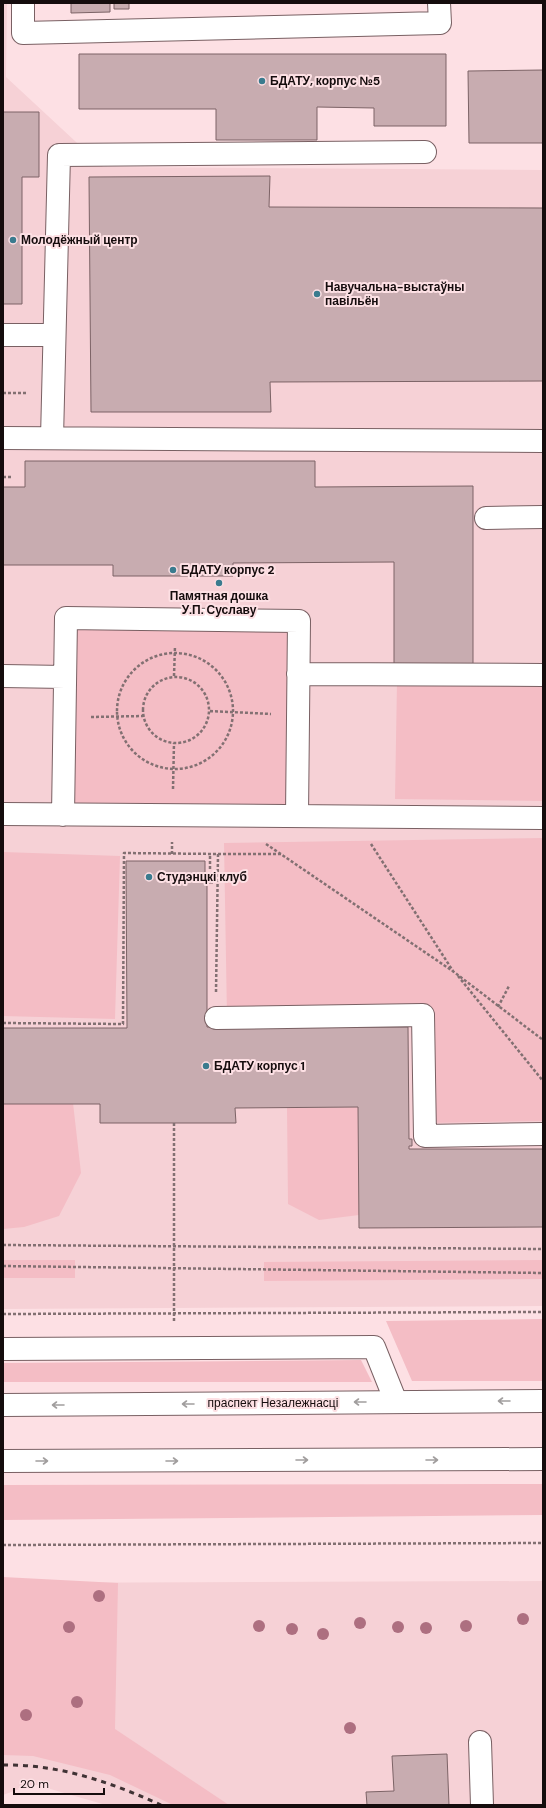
<svg xmlns="http://www.w3.org/2000/svg" width="546" height="1808" viewBox="0 0 546 1808" font-family="'DM Sans',sans-serif">
<style>
.built{fill:#f6d1d6}
.green{fill:#f4bdc5}
.building{fill:#c8acb0;stroke:#7c6366}
.lines{fill:none;stroke-linecap:round;stroke-linejoin:round}
.minor-casing{stroke:#796063;stroke-width:24}
.major-casing{stroke:#796063;stroke-width:24}
.path{stroke:#827072;stroke-width:2.5;stroke-dasharray:3 2;stroke-linecap:butt}
.minor{stroke:#fff;stroke-width:22}
.major{stroke:#fff;stroke-width:22}
.rail{stroke:#403335;stroke-width:3;stroke-dasharray:5 5;stroke-linecap:butt}
.tree{fill:#ad6f80}
.oneway{stroke:#a19e9e}
.poi-dot{fill:#3a7b8e;stroke:#fde0e4;stroke-width:1.5}
.labels{text-anchor:middle;dominant-baseline:central;stroke-width:4;stroke-linejoin:round;paint-order:stroke}
.poi-label{font-size:12px;font-weight:bold;fill:#150c0d;stroke:#fde0e4;text-anchor:start}
.street-label{font-size:12px;fill:#150c0d;stroke:#fde0e4}
</style>
<rect width="100%" height="100%" fill="#fde0e4"/>
<path class="built" d="M3,3H7L6,77L103,167L543,170V1306L3,1309Z
M543,1581V1805H106L33,1784L3,1795V1583Z"/>
<path class="green" d="M66,618L299,621L297,816L63,815Z
M397,682L543,684V801L395,799Z
M543,838V1121L427,1123L426,1014L227,1017L224,843Z
M3,852L120,856L115,1019L3,1016Z
M73,1103L81,1173L59,1216L24,1227L3,1229V1104Z
M358,1107L359,1215L319,1220L288,1204L287,1108Z
M3,1260H75V1278H3Z
M543,1260V1279L264,1281V1262Z
M543,1319V1381H412L386,1321Z
M361,1360L372,1382H3V1363Z
M543,1484V1515L3,1520V1485Z
M3,1577L118,1583L115,1729L229,1805H173L110,1775L33,1756L3,1755Z"/>
<path class="building" d="M71,3H110V12L71,13Z
M114,3H129V9H114Z
M79,54H446V126H374V108L317,107V140H216V109H79Z
M543,70V143H469L468,71Z
M3,112H39V177H22V304H3Z
M270,176L269,207L543,208V381L270,382L271,412H91L89,177Z
M25,461H315V487L473,486V670H394V562L233,563V576H113V565H3V487H25Z
M126,861H205V873H213V883H207V1027H408L409,1139H412V1146H409V1149H543V1227L359,1228L358,1107L235,1108L236,1123H100V1104H3V1028H127Z
M447,1754L449,1805H367L366,1792L394,1791L392,1756Z"/>
<g class="lines">
<defs>
<path id="minor" d="M23,3V33L440,23L439,3
M3,335H54
M3,438L543,441
M52,438L59,155L425,152
M486,518L543,517
M298,674L543,675
M3,676L65,677
M3,814L543,818
M63,815L66,618L299,621L297,816
M216,1018L423,1015L425,1136L543,1134
M3,1349L374,1347L396,1402
M480,1742L482,1805"/>
<path id="major" d="M3,1405L543,1401
M3,1461L543,1459"/>
</defs>
<use href="#minor" class="minor-casing"/>
<use href="#major" class="major-casing"/>
<path class="path" d="M3,393H26
M3,477H13
M117 711a58 58 0 1 1 116 0a58 58 0 1 1-116 0Z
M174,676L175,646
M143 710a33 33 0 1 1 66 0a33 33 0 1 1-66 0Z
M210,711L271,714
M91,717L143,716
M173,789L174,743
M266,844L454,972L543,1040
M371,844L453,971
M172,854V842
M218,854H282
M210,869V855
M458,976L543,1081
M498,1007L509,986
M3,1023L123,1024L124,853L218,854L216,992
M174,1123V1321
M3,1245L543,1249
M3,1266L543,1273
M3,1314L543,1312
M3,1545L543,1543"/>
<use href="#minor" class="minor"/>
<use href="#major" class="major"/>
<path class="rail" d="M3,1765C59,1764 110,1782 161,1805"/>
</g>
<g class="tree">
<circle cx="99" cy="1596" r="6"/>
<circle cx="523" cy="1619" r="6"/>
<circle cx="360" cy="1623" r="6"/>
<circle cx="259" cy="1626" r="6"/>
<circle cx="466" cy="1626" r="6"/>
<circle cx="69" cy="1627" r="6"/>
<circle cx="398" cy="1627" r="6"/>
<circle cx="426" cy="1628" r="6"/>
<circle cx="292" cy="1629" r="6"/>
<circle cx="323" cy="1634" r="6"/>
<circle cx="77" cy="1702" r="6"/>
<circle cx="26" cy="1715" r="6"/>
<circle cx="350" cy="1728" r="6"/>
</g>
<defs><path id="oneway-shaft" d="M-6 0H5M1.5-3L5.5 0L1.5 3" fill="none" stroke-width="1.6" stroke-linecap="round" stroke-linejoin="round"/></defs>
<g class="oneway">
<use href="#oneway-shaft" transform="translate(504 1401) rotate(180)"/>
<use href="#oneway-shaft" transform="translate(360 1402) rotate(180)"/>
<use href="#oneway-shaft" transform="translate(188 1404) rotate(180)"/>
<use href="#oneway-shaft" transform="translate(58 1405) rotate(180)"/>
<use href="#oneway-shaft" transform="translate(302 1460)"/>
<use href="#oneway-shaft" transform="translate(432 1460)"/>
<use href="#oneway-shaft" transform="translate(42 1461)"/>
<use href="#oneway-shaft" transform="translate(172 1461)"/>
</g>
<g class="poi-dot">
<circle cx="262" cy="81" r="4"/>
<circle cx="13" cy="240" r="4"/>
<circle cx="317" cy="294" r="4"/>
<circle cx="173" cy="570" r="4"/>
<circle cx="219" cy="583" r="4"/>
<circle cx="149" cy="877" r="4"/>
<circle cx="206" cy="1066" r="4"/>
</g>
<g class="labels">
<g class="poi-label">
<text x="270" y="81">БДАТУ, корпус №5</text>
<text x="21" y="240">Молодёжный центр</text>
<text x="325" y="287">Навучальна-выстаўны<tspan x="325" dy="14">павільён</tspan></text>
<text x="181" y="570">БДАТУ корпус 2</text>
<text x="219" y="596" text-anchor="middle">Памятная дошка<tspan x="219" dy="14">У.П. Суславу</tspan></text>
<text x="157" y="877">Студэнцкі клуб</text>
<text x="214" y="1066">БДАТУ корпус 1</text>
</g>
<g class="street-label">
<text x="273" y="1403">праспект Незалежнасці</text>
</g>
</g>
<rect width="546" height="1808" fill="none" stroke="#150c0d" stroke-width="8"/>
<path d="M14 1788v6h90v-6" fill="none" stroke="#150c0d" stroke-width="2"/>
<text x="20" y="1788" font-size="12" fill="#150c0d" stroke="#fde0e4" stroke-width="3" paint-order="stroke">20 m</text>
</svg>
